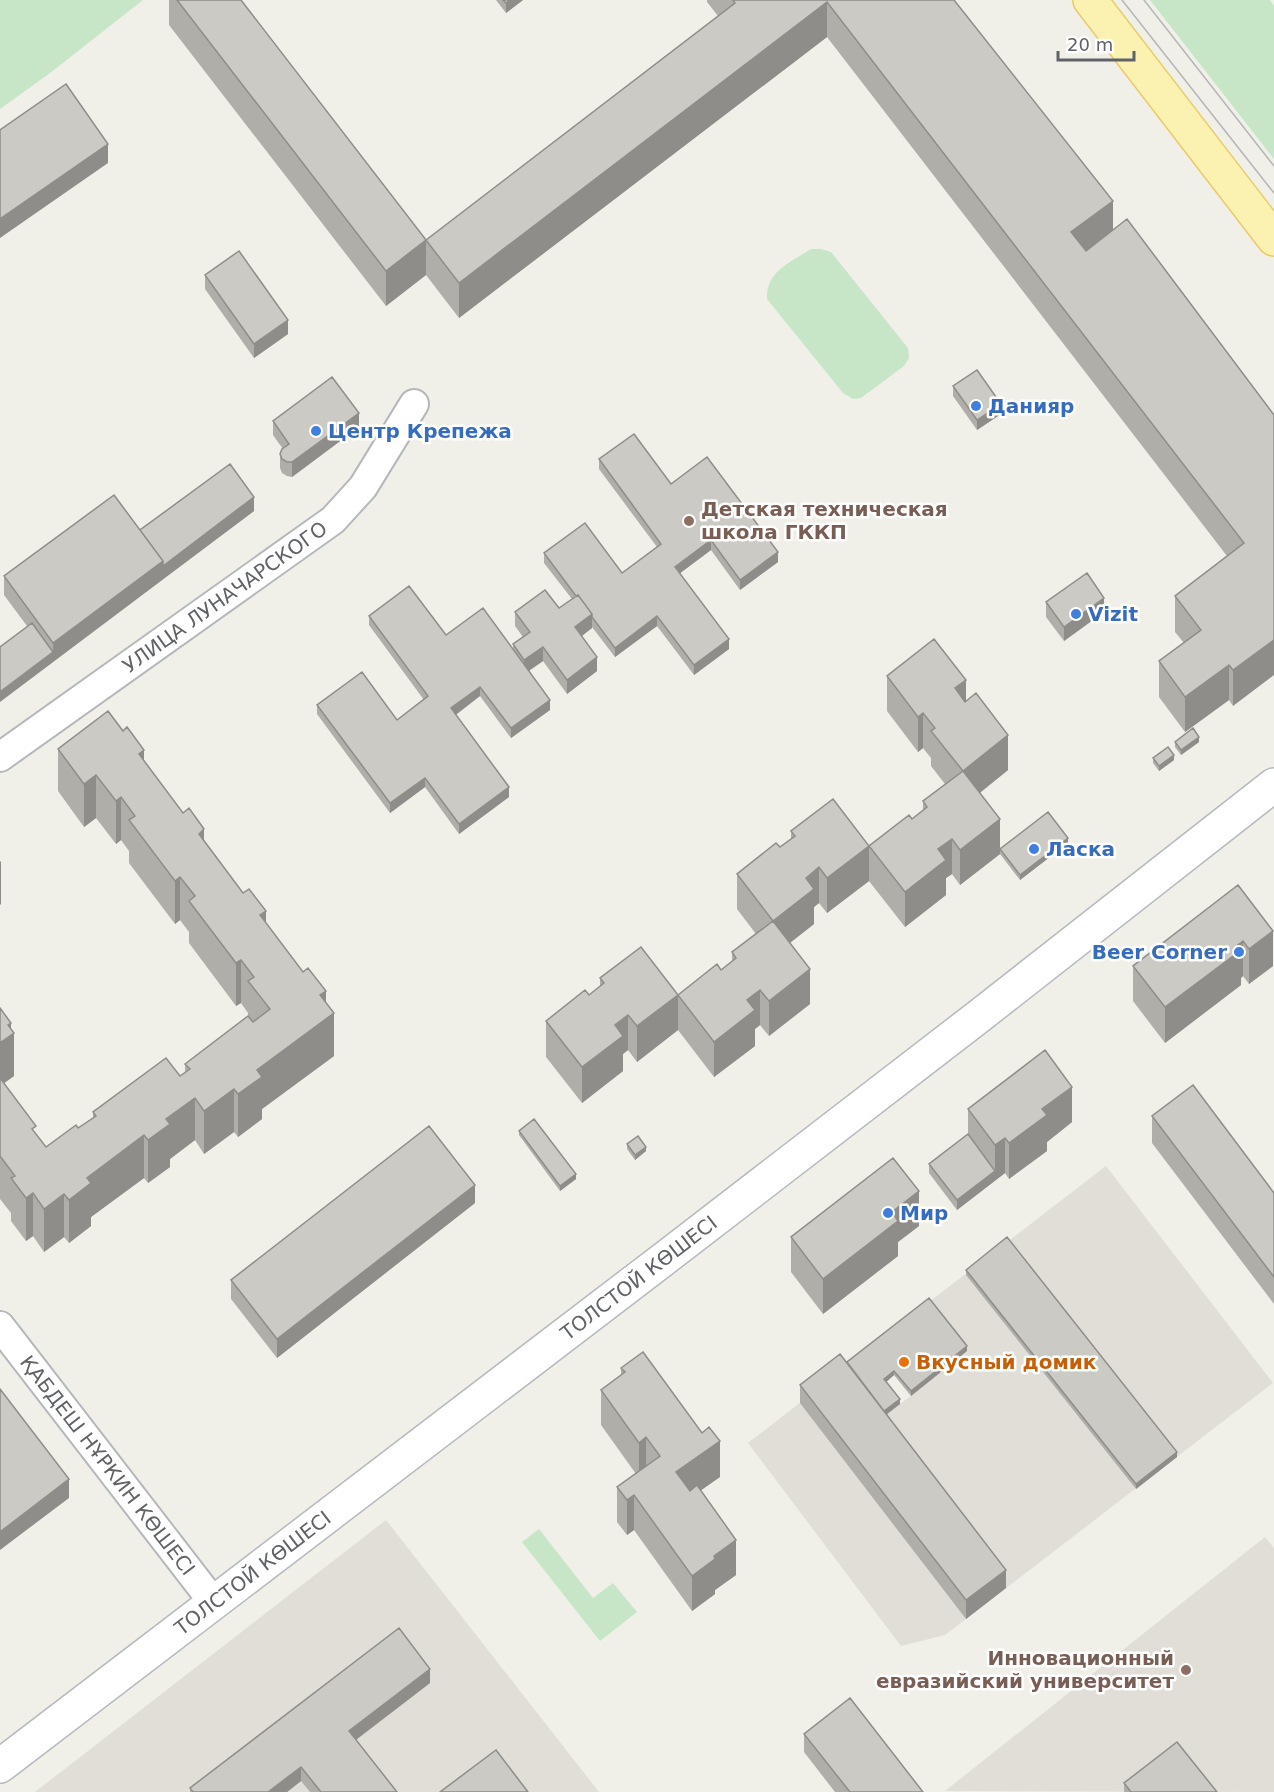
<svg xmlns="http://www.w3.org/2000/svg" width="1274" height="1792" viewBox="0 0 1274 1792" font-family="'DejaVu Sans',sans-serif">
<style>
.education{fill:#e0ded6}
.green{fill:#c6e6c7}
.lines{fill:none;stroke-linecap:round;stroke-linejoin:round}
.street-casing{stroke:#b5b7bb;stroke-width:32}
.secondary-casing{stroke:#b6b9be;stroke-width:36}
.primary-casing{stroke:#eacb66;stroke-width:36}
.street{stroke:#fff;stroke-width:28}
.secondary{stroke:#fff;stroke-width:33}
.primary{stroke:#fbf2b2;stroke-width:33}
.tram{stroke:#b5b6b7;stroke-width:1.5}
.wall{fill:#afaea9}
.shaded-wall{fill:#8f8d89}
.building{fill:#cccac4;stroke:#8f8d89;stroke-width:1.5}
.shop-dot{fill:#3f7fe0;stroke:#fff;stroke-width:2}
.education-dot{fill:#8d6e63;stroke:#fff;stroke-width:2}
.food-dot{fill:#e8710a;stroke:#fff;stroke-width:2}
.labels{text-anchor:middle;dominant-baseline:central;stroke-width:5;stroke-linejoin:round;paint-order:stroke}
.shop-label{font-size:20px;font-weight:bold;fill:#366cbe;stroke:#fff;text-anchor:start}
.education-label{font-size:20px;font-weight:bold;fill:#785e54;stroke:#fff;text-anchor:start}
.street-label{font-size:20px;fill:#5f6267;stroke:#fff}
.food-label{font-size:20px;font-weight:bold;fill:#c56008;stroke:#fff;text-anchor:start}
</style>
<rect width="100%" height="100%" fill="#f0efe8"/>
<path class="education" d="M1106,1166L1273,1383L945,1635L901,1646L748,1443L840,1372L900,1404L911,1396L967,1351L929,1302Z
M386,1520L599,1792H35Z
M1265,1537L1274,1548V1792L945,1791Z"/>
<path class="green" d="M0,0H143L50,73L0,109Z
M1150,0H1270L1274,6V159Z
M811,249H821L831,252L908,348L909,358L904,366L861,398L853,399L843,393L767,299C766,271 790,263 811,249Z
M539,1529L593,1598L613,1583L637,1612L600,1641L522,1542Z"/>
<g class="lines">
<defs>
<g id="street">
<path id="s1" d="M0,757L333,520L363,487L414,404"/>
<path id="s2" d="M0,1326L214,1603"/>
</g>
<g id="secondary">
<path id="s3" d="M0,1766L669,1255L978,1017L1274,785"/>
</g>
<path id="primary" d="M1090,0L1274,239"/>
</defs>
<use href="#street" class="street-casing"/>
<use href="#secondary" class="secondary-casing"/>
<use href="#primary" class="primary-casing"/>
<use href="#street" class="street"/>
<use href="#secondary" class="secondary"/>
<use href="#primary" class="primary"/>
<path class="tram" d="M1122,0L1274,193
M1144,0L1274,166"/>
</g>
<path class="wall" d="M169,0H241L426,240L718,16L707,2V0H954L1113,230L1274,415L1233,706L1229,700L1185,732L1159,697V661L1184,643L1175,632V596L1227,556L827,37L459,318L426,275L386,306L169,25Z
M496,0H523L506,13Z
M205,275L288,334L254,358L205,289Z
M953,386L1001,414L977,430L953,396Z
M273,421L359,427L292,477L287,476L282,473L280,468V454L283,449L273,435Z
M599,459L671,484L778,562L740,590L711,550L680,573L729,649L694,675L657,626L615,657L592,627V628L582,636L597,671L567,694L543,661L529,671L550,710L511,738L480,696L456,715L509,797L459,834L425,787L390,813L317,714V705L397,720L424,700L369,625V616L446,635L513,649V644L523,637L515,626V612L559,608L572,599L544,563V553L622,573L657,547L599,469Z
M254,511L53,661L4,595V576L140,530Z
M1046,602L1104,612L1064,641L1046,617Z
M887,676L966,701L1008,770L980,793L1000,849L1068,843L1020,880L1000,854L960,885L952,874L946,878V895L905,927L869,881L827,913L819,903L814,907V924L790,943L810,1004L769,1036L760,1025L755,1029V1046L714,1077L678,1030L637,1062L628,1050L623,1054V1071L582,1103L546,1057V1021L589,995L600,986V978L678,995L721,970L732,962V952L756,934L737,909V874L780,847L791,839V831L869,846L912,819L923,811V801L945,784L931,766V758L923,748L918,752L887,711Z
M1175,742H1199L1181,755L1175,747Z
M58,749L144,761L326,1003L334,1056L262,1109V1119L238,1137L234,1132L204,1154L195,1140L170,1159V1167L148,1183L144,1178L91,1217V1226L69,1243L64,1237L44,1252L33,1236L26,1241L11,1221V1213L0,1199V1008L11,1030L14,1076L4,1083L36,1134L46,1147L78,1128L93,1118V1112L180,1076L185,1073V1064L248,1016V1013L241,1003L236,1006L189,943V932L180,920L175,924L129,863V851L121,840L116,844L96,818L84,827L58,791Z
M1153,758L1174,760L1159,771L1153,763Z
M1238,885L1273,966L1249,984L1243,976L1241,978V985L1165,1043L1133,1001V966Z
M968,1109L1072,1122L1047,1142V1151L1009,1179L1005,1173L957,1210L929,1173V1164L968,1134Z
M1152,1116L1274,1193V1304L1152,1143Z
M519,1131L576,1179L560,1191L519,1135Z
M627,1144L646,1151L635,1160L627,1149Z
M475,1203L277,1358L231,1299V1280Z
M919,1226L898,1242V1256L823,1314L791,1272V1237Z
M966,1270L1177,1457L1136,1489L966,1275Z
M967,1351L911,1396L894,1375L886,1382L900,1404L887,1414L1006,1588L966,1619L800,1403V1385L847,1362Z
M621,1368L720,1477L700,1490L736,1575L715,1590V1594L692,1611L634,1530L627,1535L617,1522V1487L636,1474L601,1425V1390L621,1375Z
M430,1683L356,1740L397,1792H310L301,1781L287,1792H190V1788Z
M804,1734L923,1792H835L804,1752Z
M1124,1783L1217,1792H1124Z"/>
<path class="shaded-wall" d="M510,0H523L506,13V3Z
M827,2V37L459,318V283Z
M108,144V163L0,238V219Z
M1113,201V236L1071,268V232Z
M426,240V275L386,306V271Z
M288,320V334L254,358V344Z
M1001,404V414L977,430V420Z
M359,413V427L292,477V462Z
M254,497V511L0,702V692L53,652V643L163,561Z
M711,540V550L675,577V567Z
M778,552V562L740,590V580Z
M1104,598V612L1064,641V627Z
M592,614V628L575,641V627Z
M657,616V626L615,657V648Z
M729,639V649L694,675V665Z
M1274,640V675L1233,706V670Z
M543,647V661L524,674V660Z
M597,657V671L567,694V680Z
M1229,665V700L1185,732V697Z
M966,680V715L955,688Z
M480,687V696L451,718V708Z
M550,700V710L511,738V728Z
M923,713V748L918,752V717Z
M1008,735V770L963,806V771Z
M1199,737V742L1181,755V750Z
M144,750V793L139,754Z
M1174,755V760L1159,771V766Z
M96,775V818L84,827V784Z
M425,778V787L390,813V803Z
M509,787V797L459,834V824Z
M121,797V840L116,844V801Z
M1000,819V854L960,885V850Z
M204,829V872L199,834Z
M1068,838V843L1020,880V875Z
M952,839V874L946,878V895L905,927V892L938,849Z
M869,846V881L827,913V878Z
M1,861V904L0,905V862Z
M819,867V903L814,907V924L773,956V921L806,878Z
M180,877V920L175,924V881Z
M266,911V954L260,915Z
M1273,931V966L1249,984V949Z
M1243,941V976L1241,978V985L1165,1043V1007Z
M241,960V1003L236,1006V963Z
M810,969V1004L769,1036V1001Z
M760,990V1025L755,1029V1046L714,1077V1042L747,1000Z
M326,991V1019L334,1013V1056L262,1109V1119L238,1137V1094L257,1070L320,995Z
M678,995V1030L637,1062V1026Z
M628,1015V1050L623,1054V1071L582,1103V1067L615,1025Z
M11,1023V1035L14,1033V1076L0,1086V1043L8,1025Z
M1072,1087V1122L1047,1142V1151L1009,1179V1143L1042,1109Z
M234,1089V1132L204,1154V1111Z
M195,1098V1140L170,1159V1167L148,1183V1140L166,1119Z
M144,1135V1178L91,1217V1226L69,1243V1200L87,1178Z
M1005,1138V1173L957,1210V1200L995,1171V1145Z
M646,1147V1151L635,1160V1155Z
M576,1174V1179L560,1191V1186Z
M475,1185V1203L277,1358V1339Z
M919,1191V1226L898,1242V1256L823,1314V1279L892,1212Z
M33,1193V1236L26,1241V1198Z
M64,1194V1237L44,1252V1209Z
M967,1346V1351L911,1396V1391Z
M894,1371V1375L884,1384V1379Z
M900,1399V1404L878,1421V1416Z
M646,1437V1473L639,1478V1443Z
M720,1441V1477L676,1508V1472Z
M1177,1452V1457L1136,1489V1484Z
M69,1479V1498L0,1550V1532Z
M634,1495V1530L627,1535V1500Z
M736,1540V1575L715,1590V1594L692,1611V1576L714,1556Z
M1006,1570V1588L966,1619V1600Z
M430,1669V1683L349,1745V1731Z
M301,1767V1781L287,1792H268Z"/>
<path class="building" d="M177,0H241L426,240L735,3L733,0H954L1113,201L1071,232L1086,251L1127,219L1274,415V640L1233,670L1229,665L1185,697L1159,661L1201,630L1175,596L1244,543L827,2L459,283L426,240L386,271Z
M503,0H510L506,3Z
M66,84L108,144L0,219V130Z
M239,251L288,320L254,344L205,275Z
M977,370L1001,404L977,420L953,386Z
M332,377L359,413L292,462H287L282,459L280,454L282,449L289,444L273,421Z
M634,434L671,484L707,457L778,552L740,580L711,540L675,567L729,639L694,665L657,616L615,648L592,617V614L578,595L576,596L544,553L585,523L622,573L661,544L599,459Z
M230,464L254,497L163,566V561L140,530Z
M114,495L163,561L53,643L4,576Z
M1087,573L1104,598L1064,627L1046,602Z
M409,586L446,635L483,608L550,700L511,728L480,687L451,708L509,787L459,824L425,778L390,803L317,705L362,672L397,720L428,696L369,616Z
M545,590L559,608L578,595L592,614L575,627L597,657L567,680L543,647L524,660L513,644L530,632L515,612Z
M32,623L53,652L0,692V647Z
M934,639L966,680L955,688L965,702L976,693L1008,735L963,771L931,731L935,728L923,713L918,717L887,676Z
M108,711L123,731L127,727L144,750L139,754L183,813L189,808L204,829L199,834L243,893L249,889L266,911L260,915L303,972L308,968L326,991L320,995L334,1013L257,1070L262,1077L238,1094L234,1089L204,1111L195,1098L166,1119L170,1124L148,1140L144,1135L87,1178L91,1183L69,1200L64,1194L44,1209L33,1193L26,1198L11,1178L15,1176L0,1156V1078L36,1126L32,1129L46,1147L76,1125L78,1128L96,1116L93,1112L166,1058L180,1076L190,1069L185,1064L248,1016L253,1022L270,1009L248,981L254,977L241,960L236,963L189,901L195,896L180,877L175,881L129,820L135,816L121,797L116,801L96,775L84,784L58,749Z
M1193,728L1199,737L1181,750L1175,742Z
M1168,747L1174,755L1159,766L1153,758Z
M963,771L1000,819L960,850L952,839L938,849L946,860L905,892L869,846L909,815L912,819L927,807L923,801Z
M833,799L869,846L827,878L819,867L806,878L814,889L773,921L737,874L776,843L780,847L795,836L791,831Z
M1048,812L1068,838L1020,875L1000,849Z
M1238,885L1273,931L1249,949L1243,941L1238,945L1241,950L1165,1007L1133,966Z
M773,921L810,969L769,1001L760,990L747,1000L755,1010L714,1042L678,995L637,1026L628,1015L615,1025L623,1036L582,1067L546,1021L585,990L589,995L604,983L600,978L641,947L678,995L717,964L721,970L736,958L732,952Z
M0,1008L11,1023L8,1025L14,1033L0,1043Z
M1045,1050L1072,1087L1042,1109L1047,1115L1009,1143L1005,1138L995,1145L968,1109Z
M1193,1085L1274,1193V1277L1152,1116Z
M534,1119L576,1174L560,1186L519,1131Z
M429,1126L475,1185L277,1339L231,1280Z
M968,1134L995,1171L957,1200L929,1164Z
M638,1136L646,1147L635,1155L627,1144Z
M893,1158L919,1191L892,1212L898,1221L823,1279L791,1237Z
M1007,1237L1177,1452L1136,1484L966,1270Z
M929,1298L967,1346L911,1391L894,1371L884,1379L900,1399L884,1411L847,1362Z
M643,1352L702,1433L709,1427L720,1441L676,1472L690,1491L697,1485L736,1540L714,1556L715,1559L692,1576L634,1495L627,1500L617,1487L660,1456L646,1437L639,1443L601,1390L625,1372L621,1368Z
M840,1354L1006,1570L966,1600L800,1385Z
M0,1389L69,1479L0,1532Z
M399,1628L430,1669L349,1731L397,1792H321L301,1767L268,1792H193L190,1788Z
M850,1698L923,1792H850L804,1734Z
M1177,1742L1217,1792H1131L1124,1783Z
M496,1750L528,1792H440Z"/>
<g class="shop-dot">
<circle cx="976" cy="406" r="6"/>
<circle cx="316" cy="431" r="6"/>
<circle cx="1076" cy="614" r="6"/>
<circle cx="1034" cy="849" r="6"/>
<circle cx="1239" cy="952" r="6"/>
<circle cx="888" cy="1213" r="6"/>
</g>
<g class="education-dot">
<circle cx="689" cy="521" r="6"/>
<circle cx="1186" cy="1670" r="6"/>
</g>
<circle class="food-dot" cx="904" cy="1362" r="6"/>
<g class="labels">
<g class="shop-label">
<text x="988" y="406">Данияр</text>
<text x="328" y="431">Центр Крепежа</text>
<text x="1088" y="614">Vizit</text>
<text x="1046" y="849">Ласка</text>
<text x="1227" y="952" text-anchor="end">Beer Corner</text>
<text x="900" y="1213">Мир</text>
</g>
<g class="education-label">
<text x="701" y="509">Детская техническая<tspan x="701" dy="23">школа ГККП</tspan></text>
<text x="1174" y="1658" text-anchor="end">Инновационный<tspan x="1174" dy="23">евразийский университет</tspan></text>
</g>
<g class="street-label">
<text stroke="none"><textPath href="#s1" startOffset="276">УЛИЦА ЛУНАЧАРСКОГО</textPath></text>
<text stroke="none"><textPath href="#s3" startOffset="804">ТОЛСТОЙ КӨШЕСІ</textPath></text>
<text stroke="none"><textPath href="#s2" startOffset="176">ҚАБДЕШ НҰРКИН КӨШЕСІ</textPath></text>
<text stroke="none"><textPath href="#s3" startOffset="318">ТОЛСТОЙ КӨШЕСІ</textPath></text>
</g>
<g class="food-label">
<text x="916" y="1362">Вкусный домик</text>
</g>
</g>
<path d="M1058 51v9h76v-9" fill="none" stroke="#5f6267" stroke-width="3"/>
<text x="1067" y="51" font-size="18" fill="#5f6267" stroke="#ffffff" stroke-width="4.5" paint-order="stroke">20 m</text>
</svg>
